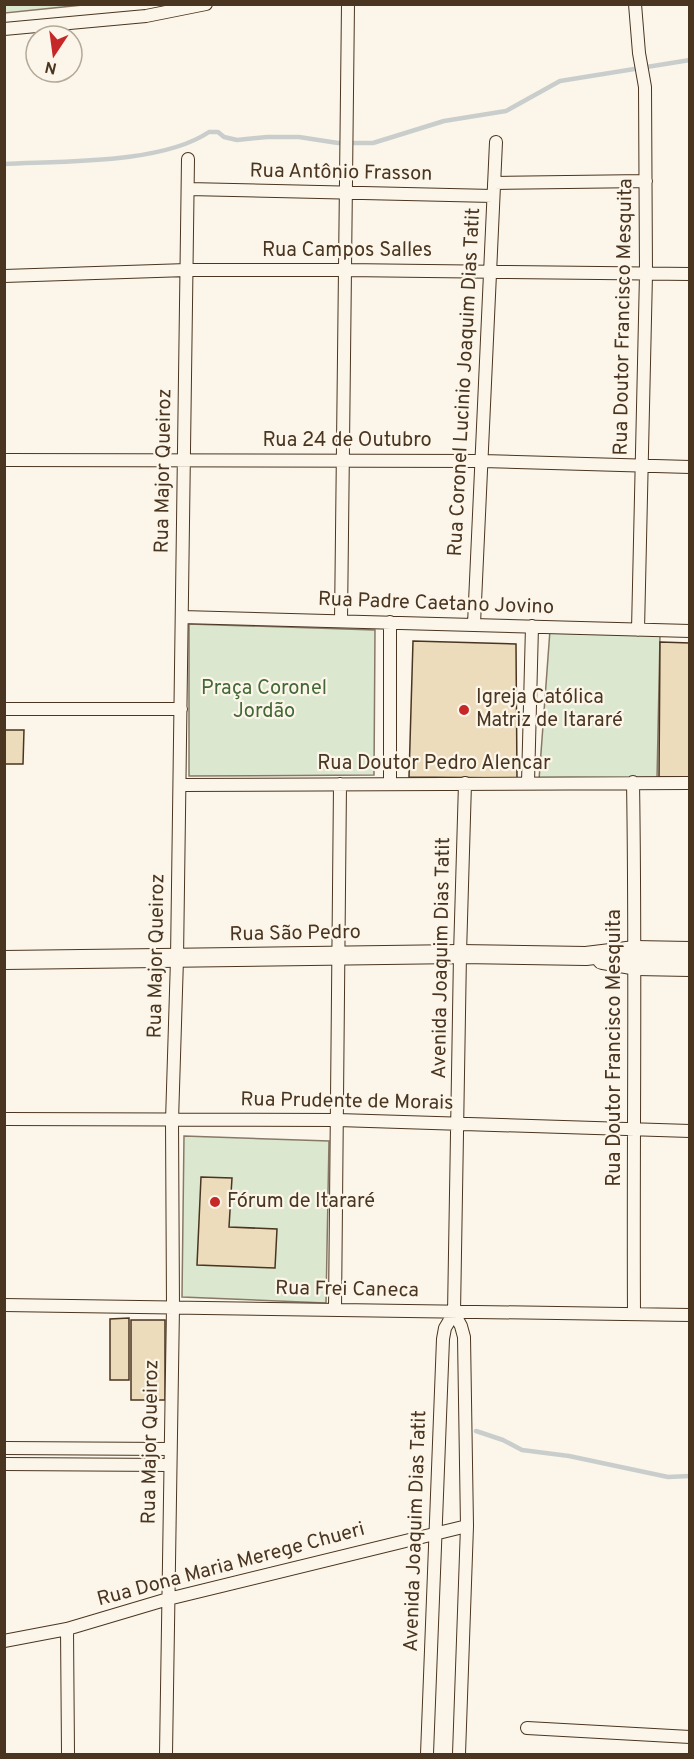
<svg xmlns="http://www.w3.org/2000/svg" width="694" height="1759" viewBox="0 0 694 1759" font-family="Overpass,sans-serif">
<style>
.green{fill:#dce7d0;stroke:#887966;stroke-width:1.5}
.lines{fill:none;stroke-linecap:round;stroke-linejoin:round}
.stream{stroke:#c9cecd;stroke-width:4.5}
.building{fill:#ecdcbc;stroke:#4a3520;stroke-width:1.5}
.minor-casing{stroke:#4a3520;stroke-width:14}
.secondary-casing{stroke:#4a3520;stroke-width:20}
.minor{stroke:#fbf6e9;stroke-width:12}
.secondary{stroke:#fbf6e9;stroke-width:18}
.poi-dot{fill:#c62828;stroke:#fbf6e9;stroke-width:2}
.labels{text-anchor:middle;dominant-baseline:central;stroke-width:4.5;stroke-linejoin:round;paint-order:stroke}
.street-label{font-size:20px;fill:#4a3520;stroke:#fbf6e9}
.park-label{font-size:20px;fill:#436837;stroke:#fbf6e9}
.poi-label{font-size:20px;fill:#4a3520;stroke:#fbf6e9;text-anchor:start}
</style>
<rect width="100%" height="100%" fill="#fbf6e9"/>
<path class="green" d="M5,4H82V5L5,13Z
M189,624L375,630L374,775L189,776Z
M550,630L660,636L657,779L539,780Z
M184,1136L329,1141L326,1303L182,1297Z"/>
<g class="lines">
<path class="stream" d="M4,164C62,161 162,164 209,132H218L224,137L237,140L267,137H299L338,143H373L444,121L506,111L560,81L690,60
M476,1431L503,1440L522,1450L569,1456L668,1477L690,1476"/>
</g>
<path class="building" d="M413,641L516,644L517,778L409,777Z
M660,642L690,643V777H659Z
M4,730H24L23,764H4Z
M201,1177L232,1178L229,1227L277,1229L275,1268L197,1265Z
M129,1318V1380H110V1319Z
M131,1320H165V1400H131Z"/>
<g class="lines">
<defs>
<path id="minor" d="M635,4L639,53L645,87L646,274L638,630
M4,29L146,16L206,4
M494,183L646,181
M188,189L493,196
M4,276L187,270H345L690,274
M4,460L482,461L690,467
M182,617L690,631
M341,621L348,4
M390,622V783
M474,624L496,142
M4,709H181
M633,782C636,959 633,1136 634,1313
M528,783L532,626
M180,785L690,783
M4,1119L338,1120L690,1131
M4,1305L690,1315
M335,1309L340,784
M454,1313L461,1326L464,1337L467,1526L459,1754
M4,1448L170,1449
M4,1464L170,1465
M67,1629L68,1754
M4,1641L67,1629L168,1599L467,1526
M527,1728L690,1737
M166,1754L173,1307L172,1121L177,959L188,159
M427,1754L443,1339L445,1328L454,1313L460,954L465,783"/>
<path id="secondary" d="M4,960L460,954L586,956L635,950L690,951
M602,960L636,966L690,967"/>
</defs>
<use href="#minor" class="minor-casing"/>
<use href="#secondary" class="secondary-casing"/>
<use href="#minor" class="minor"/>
<use href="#secondary" class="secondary"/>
</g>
<g class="poi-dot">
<circle cx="464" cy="710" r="6"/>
<circle cx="215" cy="1202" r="6"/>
</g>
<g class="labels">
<g class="street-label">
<text transform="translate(341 173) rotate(1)">Rua Antônio Frasson</text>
<text x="347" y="251">Rua Campos Salles</text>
<text transform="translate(624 317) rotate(-89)">Rua Doutor Francisco Mesquita</text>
<text transform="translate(465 382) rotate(-87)">Rua Coronel Lucinio Joaquim Dias Tatit</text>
<text x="347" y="441">Rua 24 de Outubro</text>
<text transform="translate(164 471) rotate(-89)">Rua Major Queiroz</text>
<text transform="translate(436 604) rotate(2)">Rua Padre Caetano Jovino</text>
<text x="434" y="764">Rua Doutor Pedro Alencar</text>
<text transform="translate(295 934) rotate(-1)">Rua São Pedro</text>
<text transform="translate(157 956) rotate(-89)">Rua Major Queiroz</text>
<text transform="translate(442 958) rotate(-89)">Avenida Joaquim Dias Tatit</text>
<text transform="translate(615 1048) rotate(-90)">Rua Doutor Francisco Mesquita</text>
<text transform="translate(347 1102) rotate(1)">Rua Prudente de Morais</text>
<text transform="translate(347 1290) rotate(1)">Rua Frei Caneca</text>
<text transform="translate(151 1442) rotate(-89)">Rua Major Queiroz</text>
<text transform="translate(416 1531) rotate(-88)">Avenida Joaquim Dias Tatit</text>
<text transform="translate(231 1565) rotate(-15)">Rua Dona Maria Merege Chueri</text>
</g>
<g class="park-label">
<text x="264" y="689">Praça Coronel<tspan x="264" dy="23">Jordão</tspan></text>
</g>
<g class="poi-label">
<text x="476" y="698">Igreja Católica<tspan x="476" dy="23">Matriz de Itararé</tspan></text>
<text x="227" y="1202">Fórum de Itararé</text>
</g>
</g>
<rect width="694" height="1759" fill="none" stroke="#4a3520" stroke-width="12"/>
<g transform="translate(54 54) rotate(193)"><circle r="28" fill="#fbf6e9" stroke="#b4a999" stroke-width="1.5"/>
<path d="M0-4.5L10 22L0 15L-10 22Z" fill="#c62828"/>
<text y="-9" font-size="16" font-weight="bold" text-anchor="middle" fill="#4a3520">N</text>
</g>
</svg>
